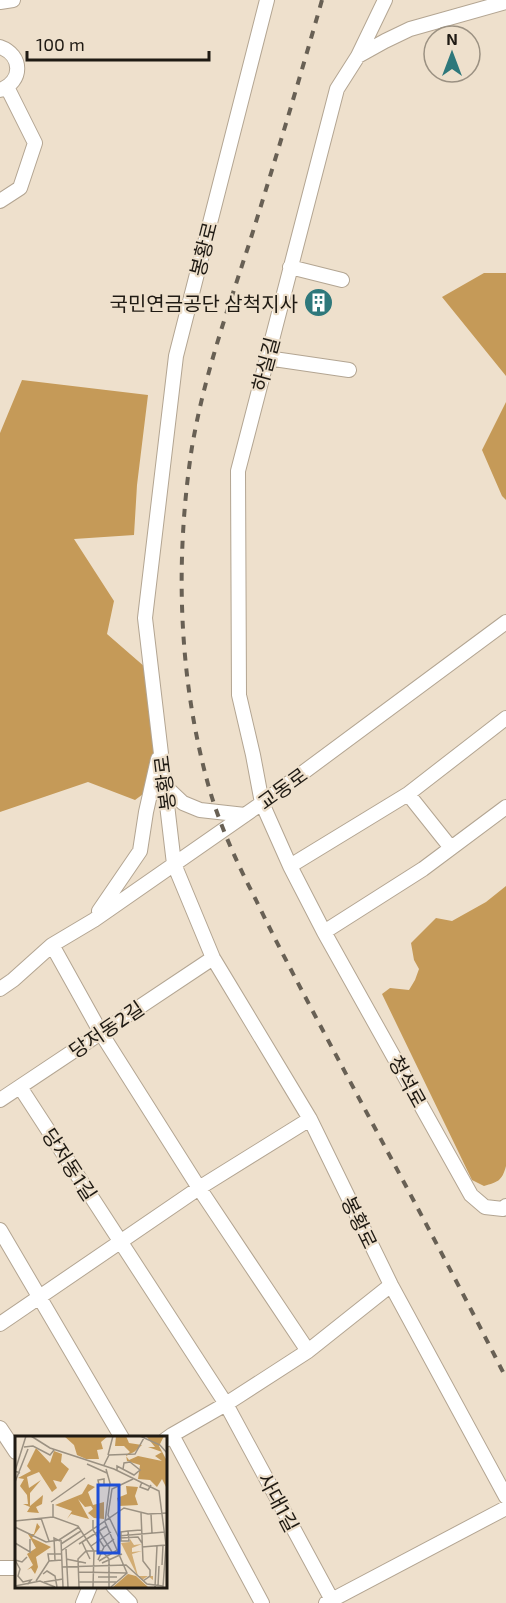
<svg xmlns="http://www.w3.org/2000/svg" width="506" height="1603" viewBox="0 0 506 1603" font-family="'Exo 2','Noto Sans KR',sans-serif">
<style>
.forest{fill:#c59a58}
.lines{fill:none;stroke-linecap:round;stroke-linejoin:round}
.minor-casing{stroke:#b3a592;stroke-width:16}
.minor{stroke:#fff;stroke-width:14}
.rail{stroke:#686054;stroke-width:4;stroke-dasharray:8 8;stroke-linecap:butt}
.labels{text-anchor:middle;dominant-baseline:central;stroke-width:4.5;stroke-linejoin:round;paint-order:stroke}
.street-label{font-size:20px;fill:#1f1a13;stroke:#eee0cc}
.poi-label{font-size:20px;fill:#1f1a13;stroke:#eee0cc;text-anchor:end}
.inset-road{fill:none;stroke:#9b9182;stroke-width:1.5}
.view{fill:#1d4ed8;fill-opacity:0.15;stroke:#1d4ed8;stroke-width:3}
.inset-edge{fill:none;stroke:#1f1a13;stroke-width:3}
</style>
<rect width="100%" height="100%" fill="#eee0cc"/>
<path class="forest" d="M484,273H506V376L442,297Z
M22,380L148,395L137,485L134,535L74,539L114,601L107,634L153,674L154,786L135,800L88,782L0,812V433Z
M506,402V500L502,496L482,450Z
M506,886V1166C502,1181 498,1182 484,1186L472,1180L382,994L390,988L409,990L415,980L419,969L414,960L411,943L436,918L452,921L486,902Z"/>
<g class="lines">
<defs>
<path id="minor" d="M267,0L176,356L145,618L174,864L213,958L310,1119L391,1285L506,1497
M0,2L13,0
M506,2L410,29L385,41L358,56L337,89L238,471L239,695L253,755L262,803L290,866L324,932L471,1195L485,1207L503,1209L506,1206
M0,47C23,55 23,82 0,90
M358,56L385,0
M0,201L20,188L35,143L7,87
M290,267L342,280
M267,358L349,370
M164,785L183,803L200,810L245,815
M408,794L451,848
M290,866L408,794L506,718
M99,911L140,851L146,812L158,759
M324,932L423,869L506,807
M52,945L101,1033L199,1188L308,1351
M0,989L13,980L52,945L94,920L262,803L506,622
M20,1087L226,1404L332,1600
M0,1100L213,958
M0,1230L122,1438
M0,1324L199,1188L310,1119
M0,1428L16,1452
M172,1435L262,1603
M165,1440L172,1435L226,1404L308,1351L391,1285
M0,1568H16
M113,1586L130,1603
M83,1603L90,1586
M326,1603L506,1508"/>
</defs>
<use href="#minor" class="minor-casing"/>
<use href="#minor" class="minor"/>
<path class="rail" d="M322,0C299,81 275,161 250,241C228,309 204,376 192,447C175,558 178,675 208,784C219,824 237,863 256,900C276,942 298,983 320,1025C382,1142 446,1259 506,1378"/>
</g>
<defs>
<symbol id="building-disc" viewBox="-11 -11 22 22"><circle r="9.5" fill="#2e787b" stroke="#eee0cc"/><path d="M-4-6H4V6H1V3H-1V6H-4ZM-2.5-4.3h1.7v1.8h-1.7ZM.8-4.3h1.7v1.8H.8ZM-2.5-1h1.7V.8h-1.7ZM.8-1h1.7V.8H.8Z" fill="#fff"/></symbol>
</defs>
<g fill-rule="evenodd">
<use href="#building-disc" x="302" y="286" width="33" height="33"/>
</g>
<g class="labels">
<g class="street-label">
<text transform="translate(203 249) rotate(-76)">봉황로</text>
<text transform="translate(265 364) rotate(-75)">하실길</text>
<text transform="translate(164 783) rotate(-97)">봉황로</text>
<text transform="translate(282 788) rotate(-36)">교동로</text>
<text transform="translate(106 1029) rotate(-34)">당저동2길</text>
<text transform="translate(408 1081) rotate(61)">청석로</text>
<text transform="translate(70 1164) rotate(57)">당저동1길</text>
<text transform="translate(360 1222) rotate(64)">봉황로</text>
<text transform="translate(279 1502) rotate(62)">사대1길</text>
</g>
<g class="poi-label">
<text x="298" y="303">국민연금공단 삼척지사</text>
</g>
</g>
<g transform="translate(15 1436)">
<rect width="152" height="152" fill="#eee0cc"/>
<path d="M115,103L119,109L127,108L117,112V116L127,115L117,118L123,140H138V144L133,140L127,144L122,139L106,107L115,106Z" fill="#d2ac73"/>
<path d="M49,0H93L86,6L88,13L82,14L84,23H71L62,19L59,9ZM101,0H111L114,7L127,9L119,16L111,20L114,24L123,20L147,25L140,20L147,16L133,11H140L131,0H149L144,10L151,23V51L147,43L142,51L135,44L123,43L125,29L112,25L111,19L115,16L109,10H100ZM21,12L35,27L39,15L47,18L46,26L54,33L46,46L38,44L42,52L37,56L24,36L12,41L14,52L26,44L15,57V70L28,59L27,68L21,71L24,77L12,76L15,71L8,68H13L12,59L5,50L9,43L3,42L16,35L12,30ZM73,48L80,51L73,56L78,69L89,66V83L79,82L73,77L78,73L76,70L70,71L63,63L74,83L56,78L52,83L57,75L40,69L67,58ZM111,50L123,51L120,60L123,69L104,70L102,62L112,58ZM22,87L25,91L17,102L36,111L21,121L23,131L20,138L16,132L12,134L18,129L12,118L21,112L13,98H19ZM113,138L121,140L133,151H98Z" fill="#c59a58"/>
<path class="inset-road" d="M16,0L35,12L99,33L144,55L151,109L148,151M125,0L145,9L152,17M9,11L18,10L35,19L39,14M93,19L98,0M72,28L92,37M89,29L94,19L120,18L130,0M91,33L95,47L90,86L112,137L96,151M102,34V30L119,39L125,34L115,26L109,27L108,33M5,37L0,35L11,0M118,43L97,53L93,79L103,100L150,96M0,46L13,13M127,46L125,51L133,54L136,49M82,50L89,49V43L83,44L84,49M36,66L70,42M38,68V81L63,90L79,115L78,151M126,77L128,125L135,134V140L128,145M136,78L137,97M26,82L34,105M78,84V94L89,111M0,85L38,81M0,91L31,106L44,104L64,91M84,95L97,116M113,95L114,105H106V96L113,95L126,94M105,102L123,101L127,107M46,104L48,151M67,106L75,123M0,107L15,116V103M46,108L66,95M64,108L92,90M76,110L96,96M127,111L151,109M51,113L53,151M46,115L109,72L133,78L152,77M12,121L7,126L0,124L5,133L3,140L8,146L16,144L13,148M51,123L71,127M40,124L39,102L45,105M83,124L89,111L99,103M34,125L33,118H47M84,125L104,113M87,127L107,118M147,129L148,109M47,131L111,129L132,148L148,150M64,136L112,137M28,138L32,135L40,140L42,151M83,141H102M21,145L34,125L47,124M29,146L48,143M64,146H102M0,150L25,145L40,151M143,150L144,130M64,151L63,123L71,115H87L94,123V151M140,151L142,110"/>
<path class="view" d="M83,49H104V117H83Z"/>
<rect width="152" height="152" class="inset-edge"/>
</g>
<g transform="translate(452 54)"><circle r="28" fill="#eee0cc" stroke="#9b9182" stroke-width="1.5"/>
<path d="M0-4.5L10 22L0 15L-10 22Z" fill="#2e787b"/>
<text y="-9" font-size="16" font-weight="bold" text-anchor="middle" fill="#1f1a13">N</text>
</g>
<path d="M27 51v9h182v-9" fill="none" stroke="#1f1a13" stroke-width="3"/>
<text x="36" y="51" font-size="18" fill="#1f1a13" stroke="#eee0cc" stroke-width="4.5" paint-order="stroke">100 m</text>
</svg>
